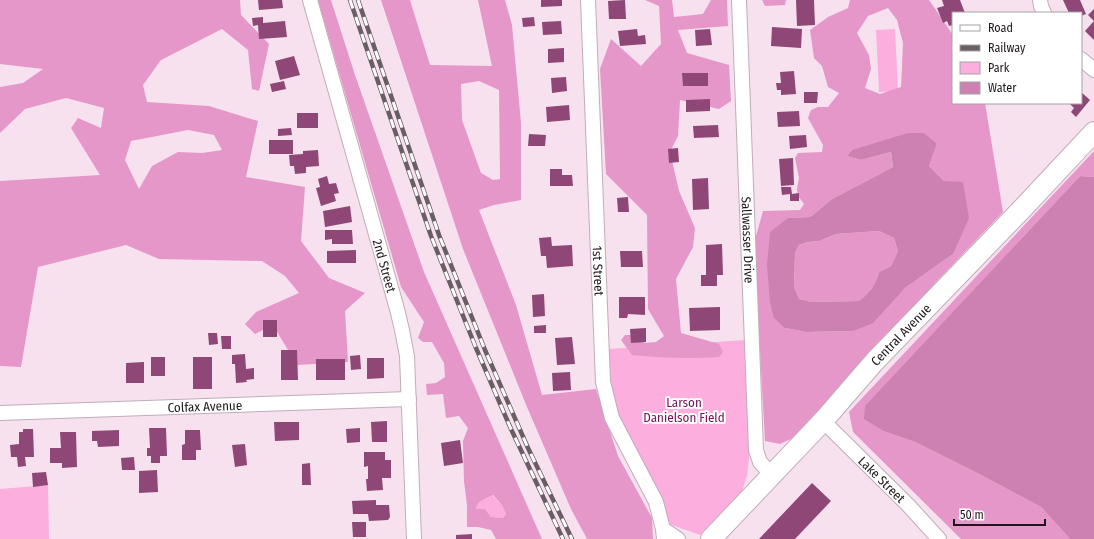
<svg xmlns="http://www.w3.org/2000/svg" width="1094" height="539" viewBox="0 0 1094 539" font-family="'Fira Sans Condensed',sans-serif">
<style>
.green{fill:#fcaedf}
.forest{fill:#e597c9;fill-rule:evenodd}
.water{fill:#cd81b2;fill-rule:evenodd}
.building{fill:#8e4776}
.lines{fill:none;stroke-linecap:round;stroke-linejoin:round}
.street-casing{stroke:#c1acb9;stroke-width:16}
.secondary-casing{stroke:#c1acb9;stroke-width:22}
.street{stroke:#fff;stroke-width:14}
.secondary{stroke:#fff;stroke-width:20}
.rail-casing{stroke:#6a5e65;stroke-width:4.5}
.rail{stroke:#fff;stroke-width:3;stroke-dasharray:9;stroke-linecap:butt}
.labels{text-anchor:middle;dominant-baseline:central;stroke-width:4;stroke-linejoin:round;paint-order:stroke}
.street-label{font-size:13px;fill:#1e171b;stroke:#fff}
.park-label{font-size:13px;fill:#6f1457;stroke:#fff}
</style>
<rect width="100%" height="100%" fill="#f7e1ee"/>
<path class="green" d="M895,29L898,91L879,92L876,30Z
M746,340L750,449L747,476L742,491L713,526L700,535L669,524L648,479L622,429L611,382L608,349Z
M48,485L49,539H0V489Z
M492,495L502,505L506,514L503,518L491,517L485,509H476C477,501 486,498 492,495Z"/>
<path class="forest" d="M0,0H240L241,15L269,44L259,91L252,89L248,50L222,29L161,60L143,85L147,102L209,106L258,121L246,177L305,187L301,241L329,278L365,293L345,311L348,362L297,365L273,325L255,334L245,324L256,312L299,293L285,276L262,261L159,259L126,245L38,267L21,367L0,366V181L100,175L71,128L78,118L101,128L104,108L66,98L25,109L0,133V87L23,83L43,69L0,64ZM188,130L214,135L222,150L202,153L178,152L152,166L139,189L125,160L131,141Z
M318,0H331L355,75L424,272L542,539H496L491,530L478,527H467V506L464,481L463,441L468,428L459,416L446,418L443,394L427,395L426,384L436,383L445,377L444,363L432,342H423L418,338L424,322L401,287ZM493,495L502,505L506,514L503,518L491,517L485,509H476C477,501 486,498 493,495Z
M381,0H410L430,65L492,66L478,0H505L512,25L521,123V200L494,205L479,210L516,305L542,395L596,389L618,456L652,518L653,539H587L571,509L527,407L463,249ZM479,81L499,90L500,179L493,180L481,173L462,120L461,84Z
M645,0H672L674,17L703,14L711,0H727L728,26L678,30L687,53L729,65L731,101L719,109L680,100L678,136L670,152L679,191L695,228L693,247L676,279L681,333L719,344L723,352L719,357C690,359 661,358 632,355L621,340L625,335H632L645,343L656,342L664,336L648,309L647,215L606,174L600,69L611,39L641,66L661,44L659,6Z
M762,0H786L785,5L765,6Z
M850,0H929L953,35V103H985L1003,212L936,282L795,437L780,444L765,441L754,243L763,211L800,210L804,204L798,196L797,189L799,178L795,158L798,153L822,152L823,145L808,118L811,110L818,107H828L839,93L828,87L822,66L814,58L810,30L828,17L848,8ZM888,8L897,20L903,43L901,87L880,94L865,88L871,69L869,55L857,33L868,16ZM937,144L929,166L944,181L953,254L905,288L890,303L853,331L806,332L785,328L788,218L810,217L819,210L832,199L893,167L891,152L861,160L847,156L852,150Z
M1094,151V177L1080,176L865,407V419L883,431L915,442L979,474L1041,507L1070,539H961L853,432L849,412Z
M879,231L894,238L898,251L891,266L879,272C875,286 870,292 859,301L812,302L799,299L794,287L795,253L799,245L808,242L819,241L836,234Z"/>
<path class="water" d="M908,133H924L937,144L929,166L944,181L963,182L969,218L953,254L905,288L873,323L853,331L806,332L785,328L774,318L770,303L767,265L770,232L788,218L810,217L819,210L832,199L893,167L891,152L861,160L847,156L852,150ZM879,231L894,238L898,251L891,266L879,272C875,286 870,292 859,301L812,302L799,299L794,287L795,253L799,245L808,242L819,241L836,234Z
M1080,176L1094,177V539H1070L1041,507L979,474L915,442L883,431L864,419L865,406Z"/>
<path class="building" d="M258,0H282L283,8L259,10Z
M541,0H562V6L541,7Z
M625,0L626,19H609L608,1Z
M796,0H814L815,25L797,26Z
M942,0H960L965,13H953V25L949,26L947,21L943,23L937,8L944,6Z
M1063,0H1080L1086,14L1081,16V13H1069Z
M1094,9V21L1088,15Z
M263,17V23L285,21L287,37L259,39L258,25L253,26L252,18Z
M534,17L535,26L523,27L522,18Z
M561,21L562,34L543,35L542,22Z
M1094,21V40L1085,31Z
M772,27L802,29L801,48L771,46Z
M637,29L638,36L645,35L646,44L620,46L618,31Z
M710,29L712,45L696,46L695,30Z
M564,48V62L548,63V49Z
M294,56L300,75L280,80L275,61Z
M794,71L796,94L781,95V90H777L776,83H781L780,72Z
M682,73H708V86H683Z
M566,77L567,91L552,93L551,78Z
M284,81L286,89L272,92L270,84Z
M804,92H818L817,103H804Z
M1081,92L1090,100L1076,117L1071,112L1074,108L1069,103H1081Z
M710,99V111L686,112V100Z
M569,105L570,120L547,122L546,107Z
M799,111L800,126L778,127L777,112Z
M297,113H318V128H297Z
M718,125L719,137L694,138L693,126Z
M291,128L292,135L278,136V129Z
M529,134L546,135L545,146H528Z
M806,135L807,147L790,149L789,136Z
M269,140H293V154H269Z
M678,148L679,162L669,163L668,149Z
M318,150L319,166L306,167V173L295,174L294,166H290L289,155L303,154V151Z
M793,158L794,185L781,186L779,159Z
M550,169H562V175H572L573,186H550Z
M327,176L329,184L336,183L339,193L334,194L336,201L321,206L316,188L320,187L318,179Z
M708,178L709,209L693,210L692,179Z
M781,187H791L792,194L799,193V201H790V194L782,195Z
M628,197L629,212H618L617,198Z
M350,206L352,222L325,227L323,211Z
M325,230H352L353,244H332V239L325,240Z
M551,237L552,246L572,245L573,266L547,268L546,256H541L539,238Z
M722,244L723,275H717V286H701V275H706V245Z
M356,250V263H327V251Z
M620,251H642L643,267H621Z
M544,294L545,316L533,317L532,295Z
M619,297H645V315L628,314L627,318H619Z
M720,307V330L690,331L689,308Z
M263,320H277V337H263Z
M546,325V333H534V326Z
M646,328V342L631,343L630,329Z
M208,333H217L218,344L209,345Z
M221,336H231V349H222Z
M572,337L575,364L557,365L555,338Z
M281,350H297L298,380H281Z
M245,354L246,369L254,368V379L246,380L247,382L236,383L235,364H232V355Z
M360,355L361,369L351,370L350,356Z
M151,357H165V376H151Z
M193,357H212V389H193Z
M367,358H384V378L367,379Z
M316,359H345V380H316Z
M144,362V383H126V363Z
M570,372L571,390L553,391L552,373Z
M387,421V442H372L371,422Z
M274,422H299V440L275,441Z
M149,428H166L167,456H160V463H151V456H147V448H150Z
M360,428V442L347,443L346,429Z
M23,429H33L34,457H25L26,466L18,467L17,457H11L10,445L19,444V432H23Z
M119,430V446L98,447L97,441H92V431Z
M185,430H200L201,450H196V460H182V445L185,444Z
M60,432H76L77,467L62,468V463H50V448H61Z
M460,440L463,463L444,466L441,443Z
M245,444L247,465L235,467L232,445Z
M364,452H385V460H391V478H382L383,490L367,491L366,479H368V466L364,467Z
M134,457L135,470H122L121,458Z
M310,463L311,485H302V464Z
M157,470L158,492L139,493V471Z
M46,472L48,485L33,487L32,473Z
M812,483L831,501L795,539H759Z
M376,500V505H389L390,517L388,520L369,521L368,514H353L352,501Z
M352,522H366V537H353Z
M472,534V539H456V535Z"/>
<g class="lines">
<defs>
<g id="street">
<path id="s1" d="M310,0L397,309L402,330L407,356L414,539"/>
<path id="s2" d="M588,0L603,382L612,418L656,502L663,529L664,539"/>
<path id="s3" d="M739,0L756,450L760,462L772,475"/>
<path d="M1040,0L1041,6L1044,13"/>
<path d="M1081,59L1094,70"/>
<path id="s4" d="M0,413L409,399"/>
<path id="s5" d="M823,421L908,505L939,539"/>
<path d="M663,529L678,539"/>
</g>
<g id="secondary">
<path id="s6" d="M711,539L823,421L875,361L1022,209L1094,132"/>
</g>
</defs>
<use href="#street" class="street-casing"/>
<use href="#secondary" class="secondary-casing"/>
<use href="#street" class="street"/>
<use href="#secondary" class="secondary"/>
<defs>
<path id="rail" d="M350,0L431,236L476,348L511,429L563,539
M358,0L439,235L485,350L528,448L572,539"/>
</defs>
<use href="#rail" class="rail-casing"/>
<use href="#rail" class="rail"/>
</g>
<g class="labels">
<g class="street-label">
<text stroke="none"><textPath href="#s3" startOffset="240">Sallwasser Drive</textPath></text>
<text stroke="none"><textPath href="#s1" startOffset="276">2nd Street</textPath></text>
<text stroke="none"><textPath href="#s2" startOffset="271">1st Street</textPath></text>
<text stroke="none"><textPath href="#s6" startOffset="279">Central Avenue</textPath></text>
<text stroke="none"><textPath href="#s4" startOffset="205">Colfax Avenue</textPath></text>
<text stroke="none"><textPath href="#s5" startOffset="83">Lake Street</textPath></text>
</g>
<g class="park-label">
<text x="684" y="402">Larson<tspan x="684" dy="15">Danielson Field</tspan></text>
</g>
</g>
<rect x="952" y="12" width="130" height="92" fill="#ffffff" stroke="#a5a2a4"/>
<rect x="960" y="25" width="20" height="6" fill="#ffffff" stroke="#a5a2a4"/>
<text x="988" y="32" font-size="12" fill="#1e171b">Road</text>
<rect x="960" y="45" width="20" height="6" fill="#6a5e65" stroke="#a5a2a4"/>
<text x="988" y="52" font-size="12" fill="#1e171b">Railway</text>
<rect x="960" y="62" width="20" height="12" fill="#fcaedf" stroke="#a5a2a4"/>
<text x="988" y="72" font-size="12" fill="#1e171b">Park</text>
<rect x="960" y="82" width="20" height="12" fill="#cd81b2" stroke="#a5a2a4"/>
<text x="988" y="92" font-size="12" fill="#1e171b">Water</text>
<path d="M954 519v6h91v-6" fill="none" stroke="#1e171b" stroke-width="2"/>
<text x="960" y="519" font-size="12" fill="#1e171b" stroke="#ffffff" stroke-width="3" paint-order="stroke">50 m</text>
</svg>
